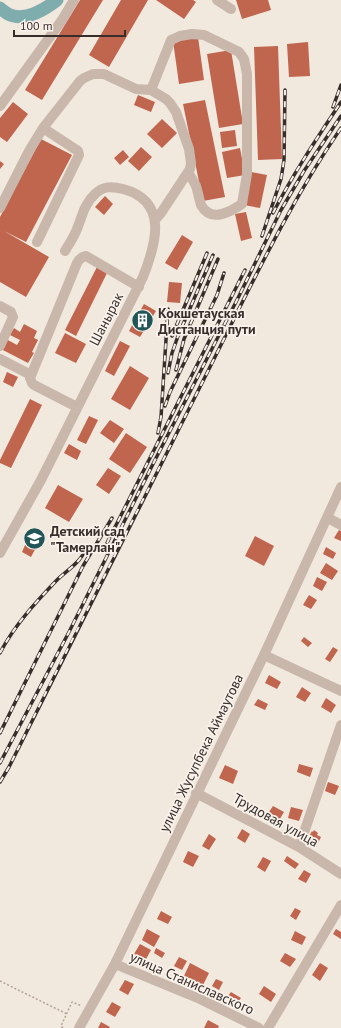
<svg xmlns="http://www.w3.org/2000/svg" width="341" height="1028" viewBox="0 0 341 1028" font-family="'PT Sans',sans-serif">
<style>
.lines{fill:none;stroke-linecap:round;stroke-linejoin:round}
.river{stroke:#7fadad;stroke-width:13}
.building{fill:#c0654e}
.path{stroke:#b5a195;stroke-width:1.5;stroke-dasharray:2 2;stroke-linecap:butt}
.minor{stroke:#c9b7ab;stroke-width:10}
.rail-casing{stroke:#372d2a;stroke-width:3.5}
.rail{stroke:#f9f2eb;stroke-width:2;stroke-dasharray:6;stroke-linecap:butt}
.labels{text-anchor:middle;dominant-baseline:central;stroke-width:3.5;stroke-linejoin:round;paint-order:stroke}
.poi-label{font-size:14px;font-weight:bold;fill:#372d2a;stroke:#f9f2eb;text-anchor:start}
.street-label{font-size:14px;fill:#372d2a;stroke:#f9f2eb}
</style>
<rect width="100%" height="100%" fill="#f1e8de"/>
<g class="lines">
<path class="river" d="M0,8C2,10 5,12 8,14C24,22 44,10 57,0"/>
</g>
<path class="building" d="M80,0H103L42,100L25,90Z
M121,0H148L109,67L89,55Z
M156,0H193L196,2L184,19Z
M236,0H268L271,10L242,19Z
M198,37L204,80L179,84L173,41Z
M308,42L310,76L289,77L287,44Z
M278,46L282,159L258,160L254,47Z
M231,50L243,124L219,128L207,54Z
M138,95L155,102L151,112L134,105Z
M205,100L225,197L203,201L183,104Z
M13,102L28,114L7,142L0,137V118Z
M162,119L177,133L162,148L147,134Z
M235,130L237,146L222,148L220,132Z
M41,139L72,155L26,242L4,231L49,257L26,297L0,282V217Z
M141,147L152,157L139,171L128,161Z
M240,148L245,175L227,178L222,152Z
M123,150L129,157L120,165L114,158Z
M0,161L4,164L0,169Z
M251,172L267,175L260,208L244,205Z
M105,196L113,204L104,215L95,207Z
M246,212L252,238L241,241L235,214Z
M182,235L193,242L177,270L165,263Z
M97,267L107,273L76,336L65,330Z
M169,282L182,283L180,303L167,302Z
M144,304L156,311L140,337L129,331Z
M24,324L37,331L34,338L38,340L32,352L34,353L28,363L1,349L6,339L17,345L20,340L10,335L14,328L20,332Z
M65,333L86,344L76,363L55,353Z
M120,341L130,346L114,376L105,371Z
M130,366L149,378L130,410L111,399Z
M7,372L18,377L13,387L3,382Z
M30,399L42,405L11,468L0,463V460Z
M89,416L98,420L86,444L77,440Z
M110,420L124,429L114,443L100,433Z
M126,433L147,447L130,473L109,459Z
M69,444L81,451L77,460L64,453Z
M108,468L121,476L109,494L96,485Z
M58,485L83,499L69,522L45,508Z
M32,529L43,534L31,557L22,552Z
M339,530L341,531V541L334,538Z
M255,536L274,546L264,566L245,556Z
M326,547L336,553L333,559L323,554Z
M326,563L338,571L332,580L320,573Z
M317,577L327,582L322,591L313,586Z
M309,595L317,600L311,609L303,605Z
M304,637L312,643L308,647L301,641Z
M333,647L338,650L330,662L325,659Z
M269,675L281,682L277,689L265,683Z
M302,687L311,693L305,702L296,697Z
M326,698L336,705L331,713L321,707Z
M258,699L268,704L265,710L254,705Z
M299,764L313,768L310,777L297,772Z
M225,765L238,771L233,784L219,778Z
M328,782L339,786L335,795L325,791Z
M273,806L284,812L278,822L267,815Z
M291,807L303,810L299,821L288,818Z
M242,829L250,834L245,843L237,838Z
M314,830L318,833L317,835L321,837L316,847L306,842L312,831L313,832Z
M209,834L216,839L209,850L202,846Z
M188,851L199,856L193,867L183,862Z
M287,856L299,864L295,869L284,861Z
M263,857L271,861L265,872L257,867Z
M304,870L311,874L306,883L298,879Z
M295,908L301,911L296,920L290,916Z
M161,911L172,917L168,924L157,919Z
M147,929L160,936L154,947L142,940Z
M336,929L341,932V939L333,934Z
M295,931L306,937L302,945L291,940Z
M140,944L151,950L145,961L134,954Z
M156,948L165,953L162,958L154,953Z
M285,953L296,959L290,967L280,961Z
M179,957L187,961L182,970L174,966Z
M190,963L209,973L203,985L184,976Z
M320,963L328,968L320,981L312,975Z
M216,979L223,982L219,990L212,986Z
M125,980L134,984L128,995L119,990Z
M264,986L276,994L271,1002L259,994Z
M231,992L241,998L238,1002L228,996Z
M112,1002L121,1007L115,1017L106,1012Z
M208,1020L219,1026L218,1028H204Z
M101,1022L110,1027L109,1028H98Z"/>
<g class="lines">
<path class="path" d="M0,981L67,1014
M63,1028L61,1026L72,1002L82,1006"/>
<path class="minor" d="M217,0L231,9
M151,90L171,40L180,36L192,34L204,35L239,52L244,59L247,74V174L242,204C230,212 211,223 201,205C199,199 198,192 196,186C194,182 191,177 188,172
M0,106L62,20L74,0
M0,208L29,151L43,128L80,81L84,78L93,74H104L136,89L151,90L166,99L170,103L176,112L189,149L191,163L190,169L161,213L155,220
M37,242L79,155L78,151L43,128
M0,306L11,312L13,317L0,346
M0,359L31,375
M77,407L34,385L32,383L30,378L77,263C79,259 81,257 86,256L139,287
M328,518L341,525
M0,553L41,480L143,277C156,244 169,201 123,189C112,186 103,186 95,194C84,204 82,217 77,229C74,237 69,244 65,251
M264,655L341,691
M196,793L299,847L341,874
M299,847L341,725
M115,964L200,999L259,1028
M79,1028L115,964L264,655L341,487
M268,1028L341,905"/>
<defs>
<path id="rail" d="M333,107L341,85
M273,213C293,174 317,138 341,102
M262,236L281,179L284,160L285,90
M172,336L207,253
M176,370L184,339L218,259
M168,373L172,353L178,336L213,255
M165,406L170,392L217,295L224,273
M158,433L161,417L168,309
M107,543L245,270
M0,653C14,626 35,603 56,581C63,574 72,568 79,560C82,556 85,552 88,548
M0,733L83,566L112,518
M0,763L69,632L154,462L238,298L281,210L304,171L341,116
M0,782L9,767C72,639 137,512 201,385C245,298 286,208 341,128"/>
</defs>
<use href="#rail" class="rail-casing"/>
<use href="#rail" class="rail"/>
</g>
<defs>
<symbol id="building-disc" viewBox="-11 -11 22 22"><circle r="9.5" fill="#215557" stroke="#f9f2eb"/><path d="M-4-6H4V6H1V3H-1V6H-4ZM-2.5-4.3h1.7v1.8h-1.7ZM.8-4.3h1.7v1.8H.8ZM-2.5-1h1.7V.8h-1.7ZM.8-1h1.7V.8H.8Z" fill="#fff"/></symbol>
<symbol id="school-disc" viewBox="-11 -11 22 22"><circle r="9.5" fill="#215557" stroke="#f9f2eb"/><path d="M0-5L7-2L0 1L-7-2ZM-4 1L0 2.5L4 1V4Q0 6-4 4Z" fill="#fff"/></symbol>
</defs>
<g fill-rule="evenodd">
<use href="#building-disc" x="130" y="308" width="25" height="25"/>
<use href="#school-disc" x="22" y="526" width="25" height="25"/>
</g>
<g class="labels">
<g class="poi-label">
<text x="158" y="313">Кокшетауская<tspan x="158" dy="16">Дистанция пути</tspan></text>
<text x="50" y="531">Детский сад<tspan x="50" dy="16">"Тамерлан"</tspan></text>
</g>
<g class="street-label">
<text transform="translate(106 319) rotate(-63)">Шанырак</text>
<text transform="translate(201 753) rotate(-64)">улица Жусупбека Аймаутова</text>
<text transform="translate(276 820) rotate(29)">Трудовая улица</text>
<text transform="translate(192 983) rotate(24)">улица Станиславского</text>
</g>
</g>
<path d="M14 30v6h111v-6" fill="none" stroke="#372d2a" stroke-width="2"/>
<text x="20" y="30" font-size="12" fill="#372d2a" stroke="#f9f2eb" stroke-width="3" paint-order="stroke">100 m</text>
</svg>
